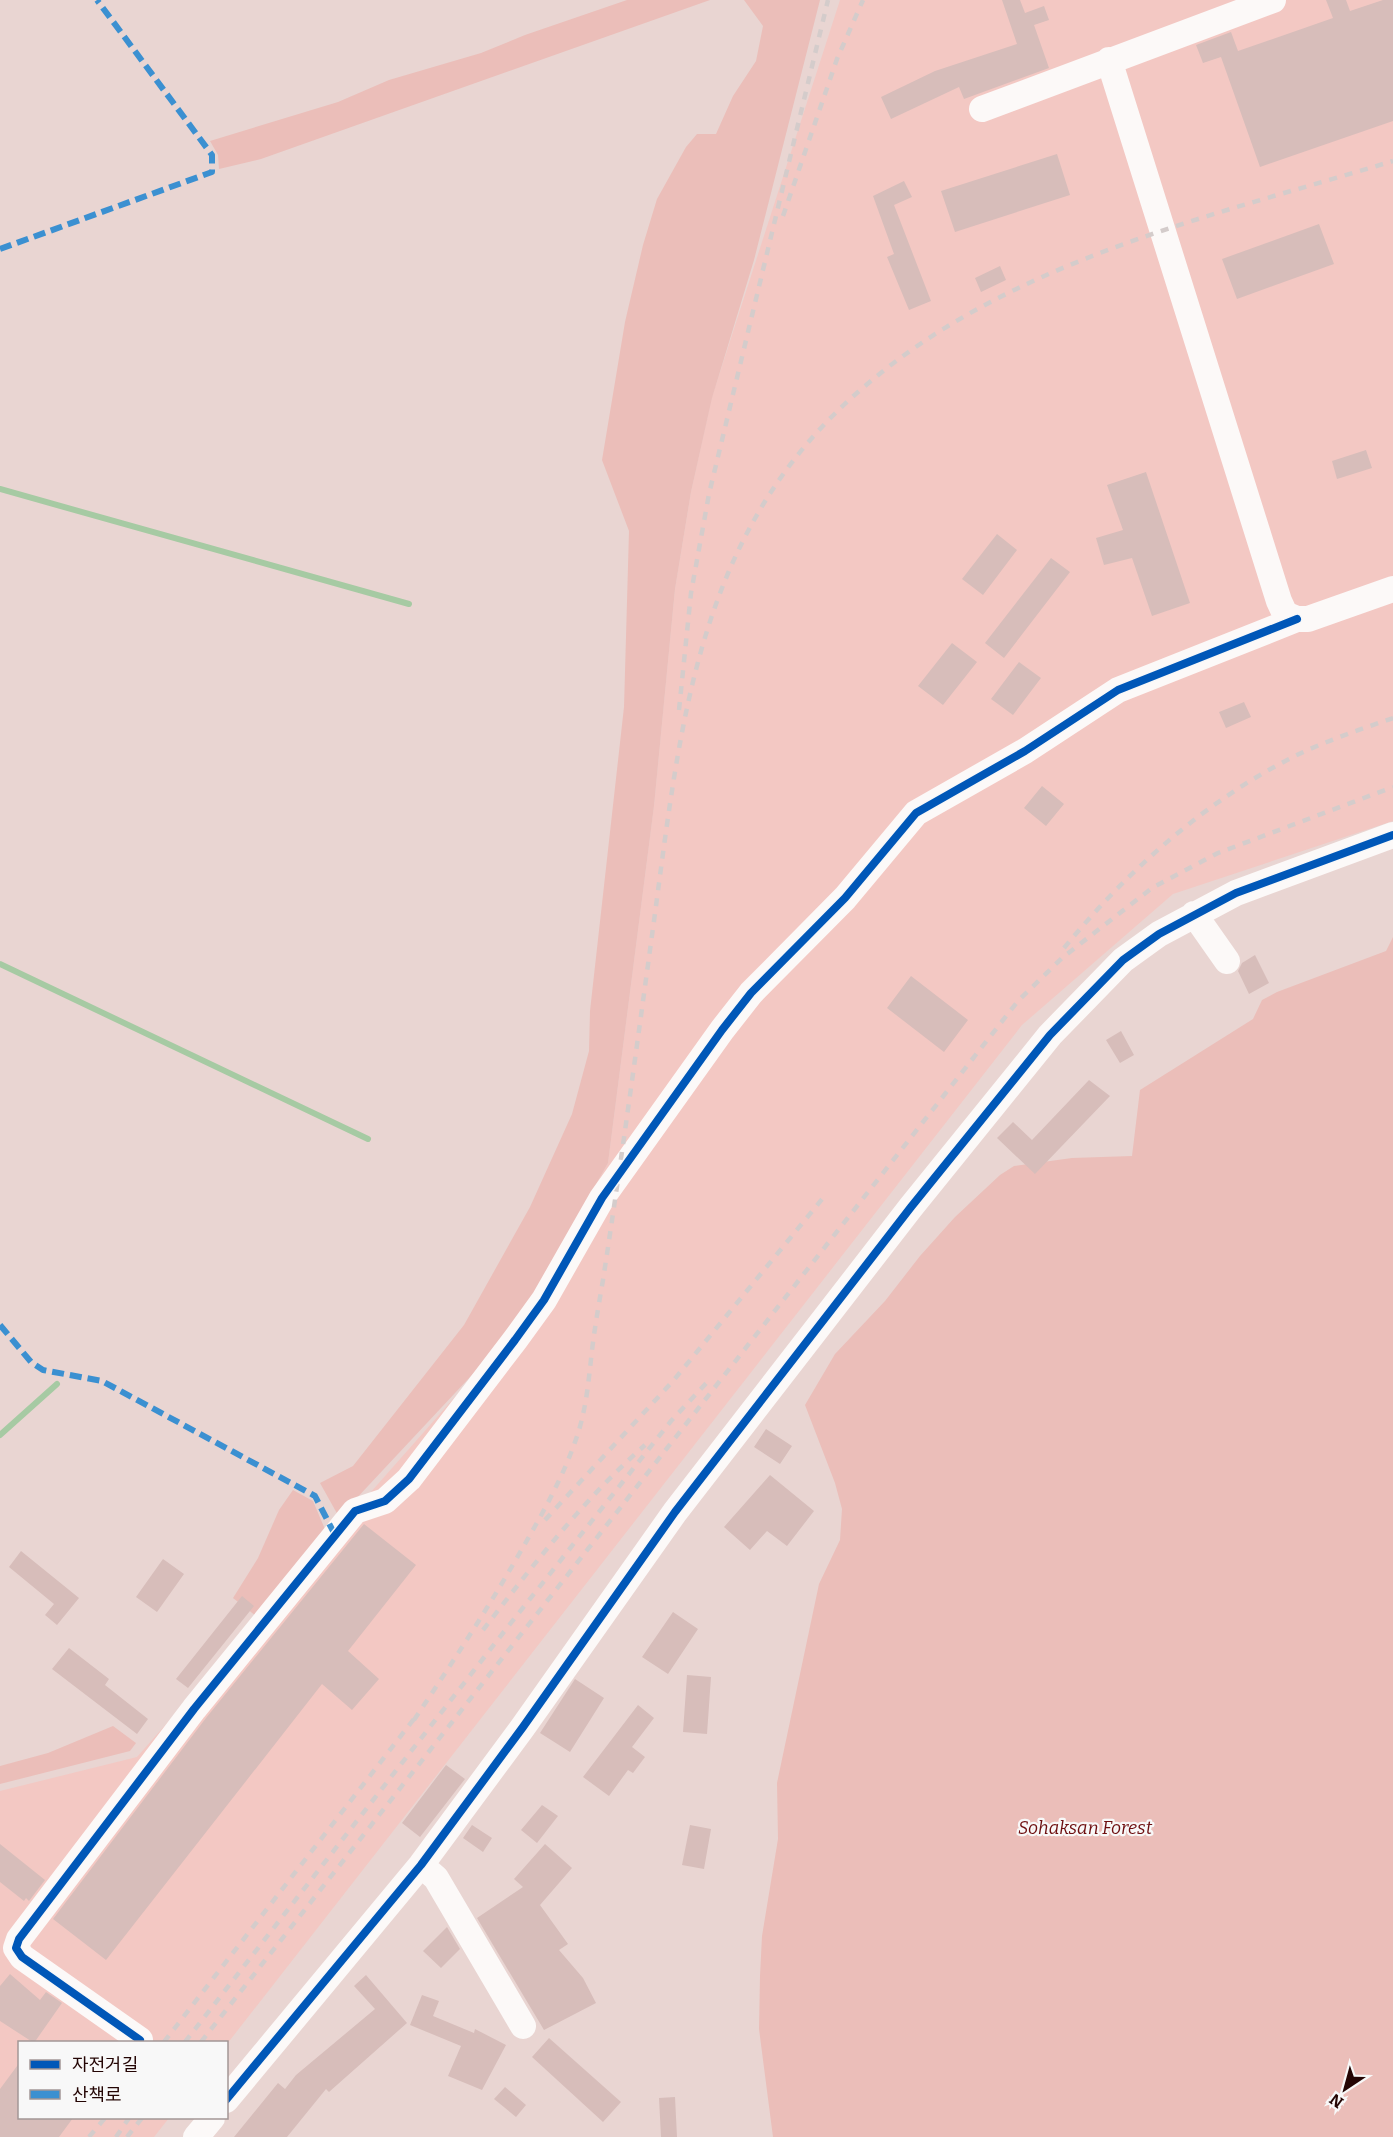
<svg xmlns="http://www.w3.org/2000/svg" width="1393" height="2137" viewBox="0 0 1393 2137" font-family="Bitter,'Noto Sans KR',serif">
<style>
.built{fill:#f3c8c3}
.green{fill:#ebbeb9}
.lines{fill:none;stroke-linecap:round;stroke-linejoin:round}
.stream{stroke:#a6caa3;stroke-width:6}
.building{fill:#d7bdba}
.minor{stroke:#fcf9f8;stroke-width:26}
.rail{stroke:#d4cccb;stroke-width:4.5;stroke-dasharray:8 8;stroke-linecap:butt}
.quiet{stroke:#3b90d1;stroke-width:6;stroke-dasharray:12 6;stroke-linecap:butt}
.cycleway-casing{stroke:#f8f8f8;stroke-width:11}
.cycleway{stroke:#0057b8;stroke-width:8}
.labels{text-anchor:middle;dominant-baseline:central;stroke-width:4.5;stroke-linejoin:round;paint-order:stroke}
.park-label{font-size:18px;font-style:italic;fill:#6d0e0f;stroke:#f8f8f8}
</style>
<rect width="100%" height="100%" fill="#e9d5d2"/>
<path class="built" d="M840,0H1393V821L1173,894L1022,1025L227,2044L20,2042V2118H169L154,2137H0V1791L137,1757L513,1331L608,1163L654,806L675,589L691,492L712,397Z"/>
<path class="green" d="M627,0H710L261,159L219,169L218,155L210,141L338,102L389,80L481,53L525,35Z
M744,0H820L754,260L712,398L691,492L675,589L654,806L608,1163L513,1331L339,1517L320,1483L353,1466L464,1325L530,1207L572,1114L589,1051L590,1011L624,707L629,531L602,460L625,322L643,245L657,199L686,147L697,134H716L733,96L756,61L763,26Z
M1393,937V2137H773L759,2029L760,1976L762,1936L778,1839L777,1783L819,1584L840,1540L842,1509L835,1483L805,1405L835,1354L885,1301L920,1256L955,1217L1000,1175L1014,1166L1072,1158L1132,1156L1140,1090L1253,1019L1262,1000L1277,992L1386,951Z
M293,1490L313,1501L327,1534L256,1616L233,1598L258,1558L279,1510Z
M113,1726L136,1743L130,1751L0,1784V1766L48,1753Z"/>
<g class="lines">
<path class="stream" d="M0,489L409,604
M0,964L368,1139
M0,1435L57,1384"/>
</g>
<path class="building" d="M1002,0H1020L1025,13L1044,6L1049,20L1034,25L1049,68L964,99L959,87L891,119L881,97L935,71L1017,44Z
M1326,0H1346L1350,11L1383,0H1393V121L1260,167L1221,57L1203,63L1196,45L1231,32L1238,51L1333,18Z
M1057,154L1070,195L955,232L941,191Z
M904,181L912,197L894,205L931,301L909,310L887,257L894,254L873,196Z
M1319,224L1334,264L1237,299L1222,259Z
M1000,266L1006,280L981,292L975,278Z
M1366,450L1372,468L1337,479L1332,461Z
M1146,472L1190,603L1152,616L1132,558L1104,565L1096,538L1123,530L1107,485Z
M997,534L1017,550L983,595L962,579Z
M1051,558L1070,572L1004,658L985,643Z
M952,643L977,662L943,705L918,686Z
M1019,662L1041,678L1013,715L991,699Z
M1244,702L1251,717L1226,728L1219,712Z
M1042,786L1064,804L1046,826L1024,808Z
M1255,955L1269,983L1249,994L1238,971L1242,963Z
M911,976L968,1020L944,1052L887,1008Z
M1121,1031L1134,1055L1120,1063L1106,1040Z
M1089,1080L1110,1096L1035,1174L997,1138L1013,1122L1032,1140Z
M766,1429L792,1446L780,1464L754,1447Z
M770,1475L814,1511L787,1546L767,1531L750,1550L724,1527Z
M364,1524L416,1565L348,1651L379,1679L352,1710L322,1684L106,1960L53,1919L206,1718Z
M21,1551L79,1598L57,1625L45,1615L54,1604L9,1567Z
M163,1559L184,1574L157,1612L136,1597Z
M242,1596L254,1606L188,1688L176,1679Z
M673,1612L698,1629L668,1674L642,1657Z
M69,1648L109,1679L105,1685L148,1719L137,1734L52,1669Z
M687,1675L711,1677L707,1734L683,1732Z
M575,1679L604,1698L570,1752L540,1733Z
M638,1705L654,1718L632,1747L645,1757L633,1773L628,1770L609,1796L583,1777Z
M446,1765L465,1779L420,1837L402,1823Z
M542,1805L558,1816L537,1843L521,1830Z
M472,1825L492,1838L483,1852L463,1838Z
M690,1825L711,1829L704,1869L682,1865Z
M0,1844L45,1880L29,1901L26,1898L24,1901L0,1882Z
M545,1844L572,1868L540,1905L568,1944L559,1950L583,1978L596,2003L544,2030L477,1918L523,1887L514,1879Z
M447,1927L460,1949L441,1968L423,1951Z
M10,1974L40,2000L46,1992L62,2003L34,2043L0,2021V1986Z
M366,1975L407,2023L329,2092L326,2089L287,2137H234L278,2083L285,2089L296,2075L375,2009L354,1986Z
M422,1995L439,2001L433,2016L474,2033L475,2029L506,2045L482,2090L448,2076L461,2046L410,2025Z
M549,2038L621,2102L603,2122L532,2057Z
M20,2062V2118H73L59,2137H0V2089Z
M505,2087L526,2105L516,2117L494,2099Z
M675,2097L677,2137H661L659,2098Z"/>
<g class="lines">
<path class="minor" d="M1109,60L1279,601L1285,614L1297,619H1308L1393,589
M982,109L1273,0
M1194,914L1227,961
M421,1865L436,1878L523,2026
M140,2040L22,1957L16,1948L19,1939L194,1709L355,1511L385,1501L409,1479L515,1340L544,1300L602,1198L722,1030L751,993L845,898L916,813L1025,751L1118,690L1297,619
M226,2100L421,1865L523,1727L675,1512L911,1207L1050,1035L1123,960L1159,934L1236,893L1393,835
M196,2137L212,2118"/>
<path class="rail" d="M783,216L837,59L863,0
M679,710L691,593L709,494L828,0
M1064,948C1128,870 1207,799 1299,754C1329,740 1361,729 1393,718
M545,1520L673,1381L823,1198
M483,1630C534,1564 583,1500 645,1445
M414,1720C452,1663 489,1607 522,1549C544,1511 566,1472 579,1430C587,1403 589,1377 592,1350C595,1326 599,1303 603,1280C621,1163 637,1045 653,928C681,723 696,529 865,386C1012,260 1212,216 1393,161
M164,2042L417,1715
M185,2042L503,1633L671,1421L711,1378
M201,2042L1018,1001L1062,958L1152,888L1218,853L1393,787
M89,2137L105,2118
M116,2137L129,2118
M127,2137L142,2118"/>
<path class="quiet" d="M0,249L212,172V155L97,0
M0,1325L31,1362L43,1370L102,1381L315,1496L335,1535"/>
<defs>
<path id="cycleway" d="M140,2040L22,1957L16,1948L19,1939L194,1709L355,1511L385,1501L409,1479L515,1340L544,1300L602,1198L722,1030L751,993L845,898L916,813L1025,751L1118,690L1297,619
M226,2100L421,1865L523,1727L675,1512L911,1207L1050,1035L1123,960L1159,934L1236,893L1393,835"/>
</defs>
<use href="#cycleway" class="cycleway-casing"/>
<use href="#cycleway" class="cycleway"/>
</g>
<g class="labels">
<g class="park-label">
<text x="1085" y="1828">Sohaksan Forest</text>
</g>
</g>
<rect x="18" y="2041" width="210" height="78" fill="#f8f8f8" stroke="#a39796" stroke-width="1.5"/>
<rect x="30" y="2060" width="30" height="9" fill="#0057b8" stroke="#a39796" stroke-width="1.5"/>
<text x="72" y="2071" font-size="18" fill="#240504">자전거길</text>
<rect x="30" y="2090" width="30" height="9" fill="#3b90d1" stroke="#a39796" stroke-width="1.5"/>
<text x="72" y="2101" font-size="18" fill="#240504">산책로</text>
<g transform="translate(1345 2089) rotate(216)" stroke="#f8f8f8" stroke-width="4.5" paint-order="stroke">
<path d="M0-4.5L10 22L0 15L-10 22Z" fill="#240504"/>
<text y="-9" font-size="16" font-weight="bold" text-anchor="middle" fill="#240504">N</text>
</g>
</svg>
